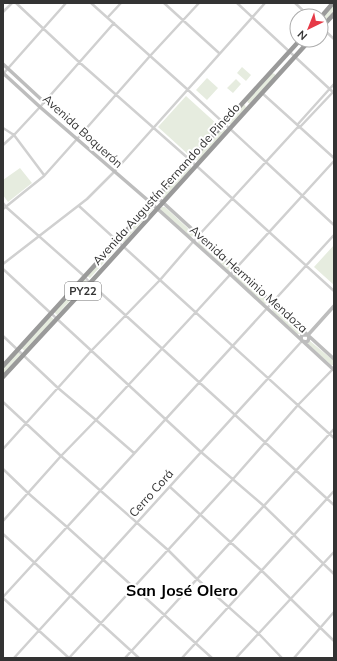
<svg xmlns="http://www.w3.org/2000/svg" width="337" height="661" viewBox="0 0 337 661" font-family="Mulish,sans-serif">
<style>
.green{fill:#e6ecdf}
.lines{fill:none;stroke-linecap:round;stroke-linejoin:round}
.street{stroke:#d0d0d0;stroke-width:2.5}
.secondary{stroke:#bdbdbd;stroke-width:3.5}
.highway{stroke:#9a9a9a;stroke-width:4.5}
.labels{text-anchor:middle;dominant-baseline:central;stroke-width:4;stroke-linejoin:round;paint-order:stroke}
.shield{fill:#fff;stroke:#707070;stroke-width:1}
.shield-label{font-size:11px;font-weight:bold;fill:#333}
.street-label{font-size:12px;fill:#333;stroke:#fff}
.district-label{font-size:16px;font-weight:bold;fill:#000;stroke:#fff}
</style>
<rect width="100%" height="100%" fill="#fff"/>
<path class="green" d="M334,5V11L323,23H321V19Z
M242,67L251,75L246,81L237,73Z
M272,73L275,74V76L250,103H248L247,100Z
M207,78L218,88L207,100L196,90Z
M236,79L241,84L233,93L227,88Z
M186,96L218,125L190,156L158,127Z
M243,105H245L246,108L231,124H229L228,121Z
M222,128H224L226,131L198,161L196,160L195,158Z
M188,165L191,166V168L164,198H162L161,195Z
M20,168L32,183L8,202L3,195V180Z
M150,207L153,209L123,243L120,240Z
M162,207H165L193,233L194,236L190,237L161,211V208Z
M200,240L202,241L231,267V270L229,271L228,270L199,244L198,242Z
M116,243L119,246L90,278L87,276Z
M334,245V285L314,267Z
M235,273L238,274L267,300V303L265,304L263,303L234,276Z
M84,278L87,282L57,315L54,312Z
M275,307L300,330V334H297L273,312L272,309Z
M50,316L54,319L25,351L21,348Z
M310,341L334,361V365H331L308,344V342Z
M18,351L21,354L3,375V367Z"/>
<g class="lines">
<path class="street" d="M16,3L79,62L190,160L334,291
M91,3L187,89L334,225
M164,3L219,53
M237,3L334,93
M295,3L309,16
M3,12L12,3
M108,17L121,3
M321,27L334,39
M3,74L66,3
M262,93L334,158
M298,126V124L334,84
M3,128L14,135L44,175
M3,145L14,135L40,107L114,23
M3,203L6,207L84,276L90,283L334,505
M79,206L160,280L334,438
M3,209L44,176L77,139L150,56L199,3
M3,264L87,199L114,172L265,3
M3,269L201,452L264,506L334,574
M3,336L58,388L96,420L134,453
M3,402L61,456L168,550L197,579L259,634L282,658
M3,449L91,351L160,280L198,236L297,128L300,127L334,91
M3,469L28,493L67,527L212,658
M170,487L261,570L334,641
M3,521L61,456L96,420L196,312L334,161
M3,534L139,658
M3,597L334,235
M3,598L69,658
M14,658L302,341
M69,658L233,479L298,405L333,369
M125,658L334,429
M182,658L334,491
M236,658L334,552
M294,658L334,612"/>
<path class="secondary" d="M3,64L44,102
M3,73L40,107L151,203L230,274L334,370
M157,197L334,359
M307,335H302L301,338L302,341L306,342L308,341L309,338L308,335L334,306"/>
<path class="highway" d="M321,17L333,3
M321,28L334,14
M3,366L300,40
M3,377L90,283L310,40"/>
</g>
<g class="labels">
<rect class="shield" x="65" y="282" width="36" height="18" rx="3"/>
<g class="shield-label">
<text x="83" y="291">PY22</text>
</g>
<g class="street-label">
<text transform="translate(83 131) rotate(42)">Avenida Boquerón</text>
<text transform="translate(166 184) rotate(-48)">Avenida Augustín Fernando de Pinedo</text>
<text transform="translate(249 279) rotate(42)">Avenida Herminio Mendoza</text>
<text transform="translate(151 493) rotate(-48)">Cerro Corá</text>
</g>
<g class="district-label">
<text x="182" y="590">San José Olero</text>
</g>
</g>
<rect width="337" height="661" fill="none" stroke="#333333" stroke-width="8"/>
<g transform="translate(309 28) rotate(223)"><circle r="19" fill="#ffffff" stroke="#adadad"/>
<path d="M0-3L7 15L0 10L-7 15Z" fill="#e63946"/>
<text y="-6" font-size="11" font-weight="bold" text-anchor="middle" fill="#333333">N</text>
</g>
</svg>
